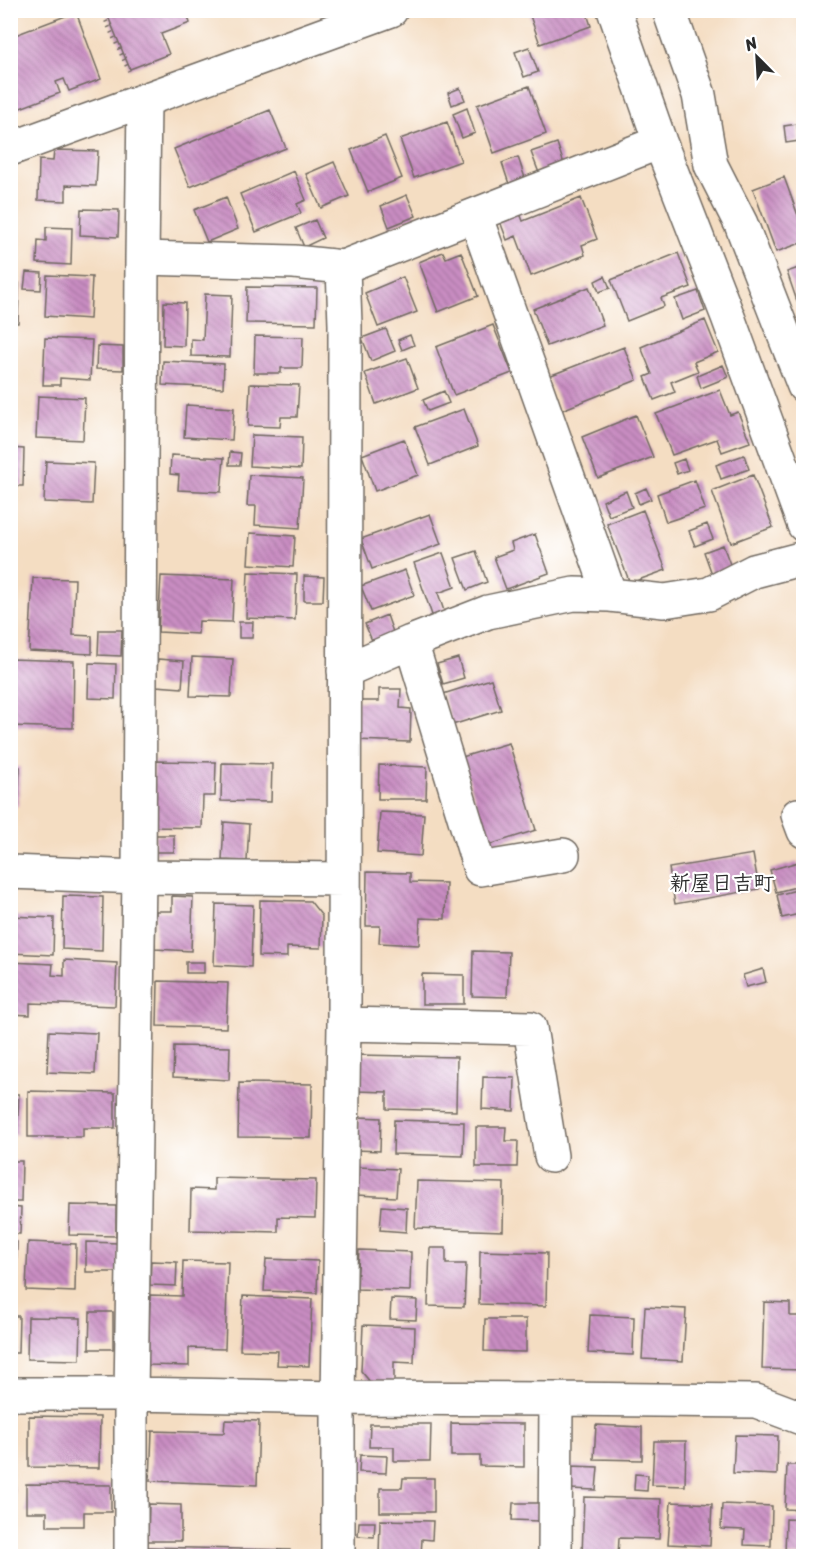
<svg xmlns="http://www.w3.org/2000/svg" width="814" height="1567" viewBox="0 0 814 1567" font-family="Sriracha,'Klee One',sans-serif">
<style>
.building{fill:url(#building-back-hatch)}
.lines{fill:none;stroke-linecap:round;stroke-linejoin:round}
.street-casing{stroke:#716960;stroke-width:36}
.path{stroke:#716960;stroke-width:4;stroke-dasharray:1.5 4.5;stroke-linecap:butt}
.street{stroke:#fff;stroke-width:33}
.labels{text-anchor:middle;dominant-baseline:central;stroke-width:4.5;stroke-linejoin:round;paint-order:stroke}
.quarter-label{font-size:21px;font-weight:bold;fill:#2b2b2b;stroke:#fff}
</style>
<defs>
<pattern id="building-back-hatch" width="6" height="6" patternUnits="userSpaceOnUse" patternTransform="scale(1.5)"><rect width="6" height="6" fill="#c98dc2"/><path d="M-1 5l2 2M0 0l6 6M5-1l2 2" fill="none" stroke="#a3739e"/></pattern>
</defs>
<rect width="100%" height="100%" fill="#fff"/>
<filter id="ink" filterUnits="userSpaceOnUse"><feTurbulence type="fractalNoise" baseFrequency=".0167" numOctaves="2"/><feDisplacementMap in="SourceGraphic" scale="12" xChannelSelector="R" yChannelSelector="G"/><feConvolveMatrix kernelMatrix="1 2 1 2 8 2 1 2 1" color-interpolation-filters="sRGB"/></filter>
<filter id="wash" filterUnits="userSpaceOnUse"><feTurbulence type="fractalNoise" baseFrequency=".008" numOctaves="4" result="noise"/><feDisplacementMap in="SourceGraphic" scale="24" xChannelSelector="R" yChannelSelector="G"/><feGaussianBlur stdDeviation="1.35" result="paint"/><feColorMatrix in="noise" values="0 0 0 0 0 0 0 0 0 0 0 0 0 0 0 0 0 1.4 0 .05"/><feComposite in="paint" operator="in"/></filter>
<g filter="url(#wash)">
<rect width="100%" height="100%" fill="#f4ddc2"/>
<g id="blocks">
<path class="building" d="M115,10H186L190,23L161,34L169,54L130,69L107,14Z
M528,10H586L591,26L540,44Z
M76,12L101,79L69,91L64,79L56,82L60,93L10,112V37Z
M529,47L538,72L524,77L515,52Z
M529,86L546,134L494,153L477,105Z
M460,88L465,100L452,105L448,93Z
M467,108L475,133L462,138L453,114Z
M270,110L286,148L190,187L174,149Z
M447,122L461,161L414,178L400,139Z
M797,124L799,141L786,143L784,126Z
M385,136L402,178L368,192L351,150Z
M557,143L564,164L539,173L531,152Z
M54,150L98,151L96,186L66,185V201L38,200L39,160L53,161Z
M518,157L525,178L509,184L502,163Z
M334,162L349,196L321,208L306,174Z
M294,171L306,200L297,204L301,213L256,232L240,194Z
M784,177L804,232V242L776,252L753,189Z
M407,195L416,216L389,227L381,206Z
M226,197L238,229L207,242L194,210Z
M581,198L597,239L582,245L585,255L531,276L516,236L507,240L498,216L518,208L523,221Z
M81,209L119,210L118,237L80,235Z
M315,220L323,238L304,247L296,228Z
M46,227L72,228L71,265L37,263L38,240L46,241Z
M443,252L446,258L461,252L478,296L438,312L419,262Z
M678,253L691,287L661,298L664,306L627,321L611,280Z
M804,266V306L799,307L787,272Z
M26,272L42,273L41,290L24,289Z
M47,275L92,277L90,319L45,316Z
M605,276L610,288L599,292L595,281Z
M403,277L417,312L378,327L365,293Z
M10,283H19L18,323H10Z
M247,287L317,288L316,324L246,323Z
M589,287L603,325L547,346L533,309Z
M698,291L705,311L682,320L675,299Z
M205,294L232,295L230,357L191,356V339L203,340Z
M164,302L185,303L184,346L163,345Z
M705,320L718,352L694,362L698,371L671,382L675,392L654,400L645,377L652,374L641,347Z
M493,325L512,373L454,395L436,347Z
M386,329L395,351L371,361L362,338Z
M410,335L414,345L402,350L398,340Z
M255,336L303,337L302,368H281V373H254Z
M45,338L92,340L90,380L60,378V385H43Z
M97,346L123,347V370L96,369Z
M624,347L637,380L562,410L549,376Z
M407,358L418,388L376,404L365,373Z
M163,361L224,364L223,388L162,385Z
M723,365L728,377L701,388L697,376Z
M250,384L299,385L297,417H281L280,427L248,426Z
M720,390L730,415L738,412L750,442L722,452L717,439L672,455L656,414Z
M444,391L449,403L428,411L423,400Z
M38,396L85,398L83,440L36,438Z
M186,405L234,408L232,440L184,437Z
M464,409L478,446L430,465L415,427Z
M636,415L653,457L598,478L582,437Z
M252,435L302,437L301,469L250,466Z
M404,439L418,475L375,491L362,455Z
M10,448L24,449L23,486H10Z
M230,452L241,453L240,465H229Z
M171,455L224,458L221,492L178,490L179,475L170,474Z
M744,455L749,469L721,479L716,465Z
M684,459L688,470L677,474L673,463Z
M46,461L94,463L92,504L44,502Z
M249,475L303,478L300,528L255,525L256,506H247Z
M753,475L773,527L731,543L712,491Z
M695,480L705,509L666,522L657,494Z
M646,488L651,499L639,504L635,493Z
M626,491L632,507L609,516L603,501Z
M10,502L14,503L12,535H10Z
M643,510L666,570L630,583L607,524Z
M430,514L441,544L372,569L361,539Z
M707,524L713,539L695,546L689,531Z
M250,533L295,536L293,567L248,564Z
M535,534L549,573L506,589L494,557L513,550L511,543Z
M723,545L731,567L712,574L704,552Z
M476,551L487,582L467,590L455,558Z
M443,553L455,587L438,593L445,614L433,618L414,563Z
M405,570L414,595L371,611L361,586Z
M248,572L297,574L295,620L246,618Z
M161,576L234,579L232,622L199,621L198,634L158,632Z
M304,576L324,577L323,601H304Z
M33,578L75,579L73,635L92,636V654L29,651Z
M387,615L394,635L373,643L365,624Z
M239,622H253L252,638H239Z
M99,630H122L121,656L98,655Z
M192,657L233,659L231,697L190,696Z
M458,658L464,678L443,684L437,664Z
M10,659L74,661L73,728L10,726Z
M158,659L184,661L182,688L156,686Z
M89,663L116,664L115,699L88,698Z
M491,679L501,710L452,725L443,694Z
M379,689H401L400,708L411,709L410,742L355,740L357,701H379Z
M509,743L536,830L489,845L462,757Z
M154,761L216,762L215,796H203L202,828L152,827Z
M222,763L272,764L271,802L221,801Z
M379,765L427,767L426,799H378Z
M10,767H20L18,806H10Z
M380,812L424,814L421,856L377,853Z
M224,822L249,824L247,861L222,860Z
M155,835H174V852H154Z
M753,854L759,889L675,904L669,868Z
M798,862L804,885L776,892L770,870Z
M367,872L410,873V882L446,883L445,919L420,918L419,945L379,943L380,926H366Z
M804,888V913L782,918L777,895Z
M63,896L103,897L102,951L62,949Z
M172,896L193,897L191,951L155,949L156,911H172Z
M260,900L310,901L322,916L321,948L287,947V957L259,956Z
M216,904L253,905L251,967L214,965Z
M11,916L54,918L53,955L10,953Z
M473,951L509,952L507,997L472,996Z
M64,960L117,963L115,1006L30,1003V1015L10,1014V962L53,964L52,975L64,976Z
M186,962H204V973H186Z
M763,969L766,982L746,987L743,975Z
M422,974L464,975V1004H422Z
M158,981L228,983L226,1028L157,1026Z
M49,1031L97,1033L95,1074L47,1072Z
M174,1046L230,1047L229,1080L173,1077Z
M358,1055L457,1057L456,1111L387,1109V1092L357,1091Z
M483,1077L515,1078L514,1111L482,1109Z
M239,1083L312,1084L311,1138L238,1137Z
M28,1091L115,1093V1128H83V1137H28Z
M10,1094H19L17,1135L10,1134Z
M358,1117L381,1118L380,1151L356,1150Z
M394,1120L464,1122L463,1156L393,1154Z
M476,1127H506L505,1141H518L517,1167H476Z
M10,1161H22L21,1202H10Z
M358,1167L398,1169L396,1197L356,1195Z
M214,1178L316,1180L315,1218L278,1217V1232L190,1230L191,1189L214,1190Z
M417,1181L504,1183L503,1231L415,1228Z
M70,1205L116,1206V1236L69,1235Z
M382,1206L407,1208L406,1232L380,1230Z
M10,1207L21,1208L20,1234H10Z
M10,1242H17L16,1272H10Z
M28,1242L76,1244L75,1292L26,1290Z
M86,1242L119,1243L118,1272H86Z
M430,1248H446V1264H466L464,1307L428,1306Z
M359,1250L411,1252L410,1291L357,1289Z
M480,1251L547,1253L546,1306L479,1304Z
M266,1259L318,1261L317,1293L264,1291Z
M151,1261L177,1262L176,1286L150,1285Z
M183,1261L228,1262L225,1349L189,1348V1366L148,1365L150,1295L182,1296Z
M243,1296L312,1299L309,1366L277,1365L278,1351L240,1350Z
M391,1299L417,1300L416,1320L390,1319Z
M764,1302L790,1303V1316H804V1370L762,1369Z
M645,1307L686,1309L683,1361L642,1359Z
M90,1312H113V1349H89Z
M590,1315L634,1317L633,1355L588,1353Z
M10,1316H19L18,1353H10Z
M28,1317L81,1318L80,1360L27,1359Z
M485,1319H526V1352L484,1351Z
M363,1325L415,1327L414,1363L394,1362V1385L372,1384L361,1371Z
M29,1416L100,1417L99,1468L29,1467Z
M225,1420L259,1421L257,1485L150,1481L152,1431L224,1433Z
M451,1423L524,1424V1467L480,1466V1456H451Z
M370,1424H431L430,1461H394V1447H369Z
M596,1425L642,1427V1460L594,1459Z
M735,1435L778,1436L777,1475L733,1473Z
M654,1441H686L685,1486L652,1485Z
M360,1455L387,1456L386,1473L359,1472Z
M787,1465H804V1510L785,1509Z
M571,1466L598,1467L596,1490L570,1489Z
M635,1474L648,1475L647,1491L634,1490Z
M403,1478H434V1512H380V1488H402Z
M26,1484L111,1485V1512H84V1526H47V1512H26Z
M10,1486H14L13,1527H10Z
M584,1497L661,1499L659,1539L619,1538L618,1556H582Z
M671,1502L712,1504L710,1546L668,1544Z
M513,1503H539V1521L512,1520Z
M149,1504L181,1505V1541H148Z
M722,1504L772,1506L771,1546L744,1545L745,1530L721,1529Z
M786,1519L804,1520V1556H785Z
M380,1520L433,1521L432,1540L422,1539L421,1556H379Z
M359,1522H375L374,1537L358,1536Z
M147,1547L290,1550V1556H147Z"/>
</g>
</g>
<g filter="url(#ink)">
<use href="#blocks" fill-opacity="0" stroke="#716960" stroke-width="1.5"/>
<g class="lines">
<defs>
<path id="street" d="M614,10L660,142L728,317L804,525
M669,10L699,95L711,165L741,224L804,386
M144,102L142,258L294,262L343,267L345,325L344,1024L338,1398V1556
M10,149L391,10
M475,215L610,595
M343,267L660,142
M411,642L480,869L563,855
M344,671L411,642L488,612L574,594L610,595L664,601L709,594L754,571L804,558
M798,815L804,831
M10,872L139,877L344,879
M344,1024L530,1028L551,1156
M10,1394H131L338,1398L556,1399L756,1401L804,1419
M131,1556V1394L139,877L142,258
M555,1556L556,1399"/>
</defs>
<use href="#street" class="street-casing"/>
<path class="path" d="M101,10L129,71"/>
<use href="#street" class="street"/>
</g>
</g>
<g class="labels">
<g class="quarter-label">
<text x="722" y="883">新屋日吉町</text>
</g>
</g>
<rect width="814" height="1567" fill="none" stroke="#fff" stroke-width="36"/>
<g transform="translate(757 57) rotate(336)" stroke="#ffffff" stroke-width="4.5" paint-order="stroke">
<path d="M0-4.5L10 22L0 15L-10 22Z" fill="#2b2b2b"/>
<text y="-9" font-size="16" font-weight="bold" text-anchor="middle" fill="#2b2b2b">N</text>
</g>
</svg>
